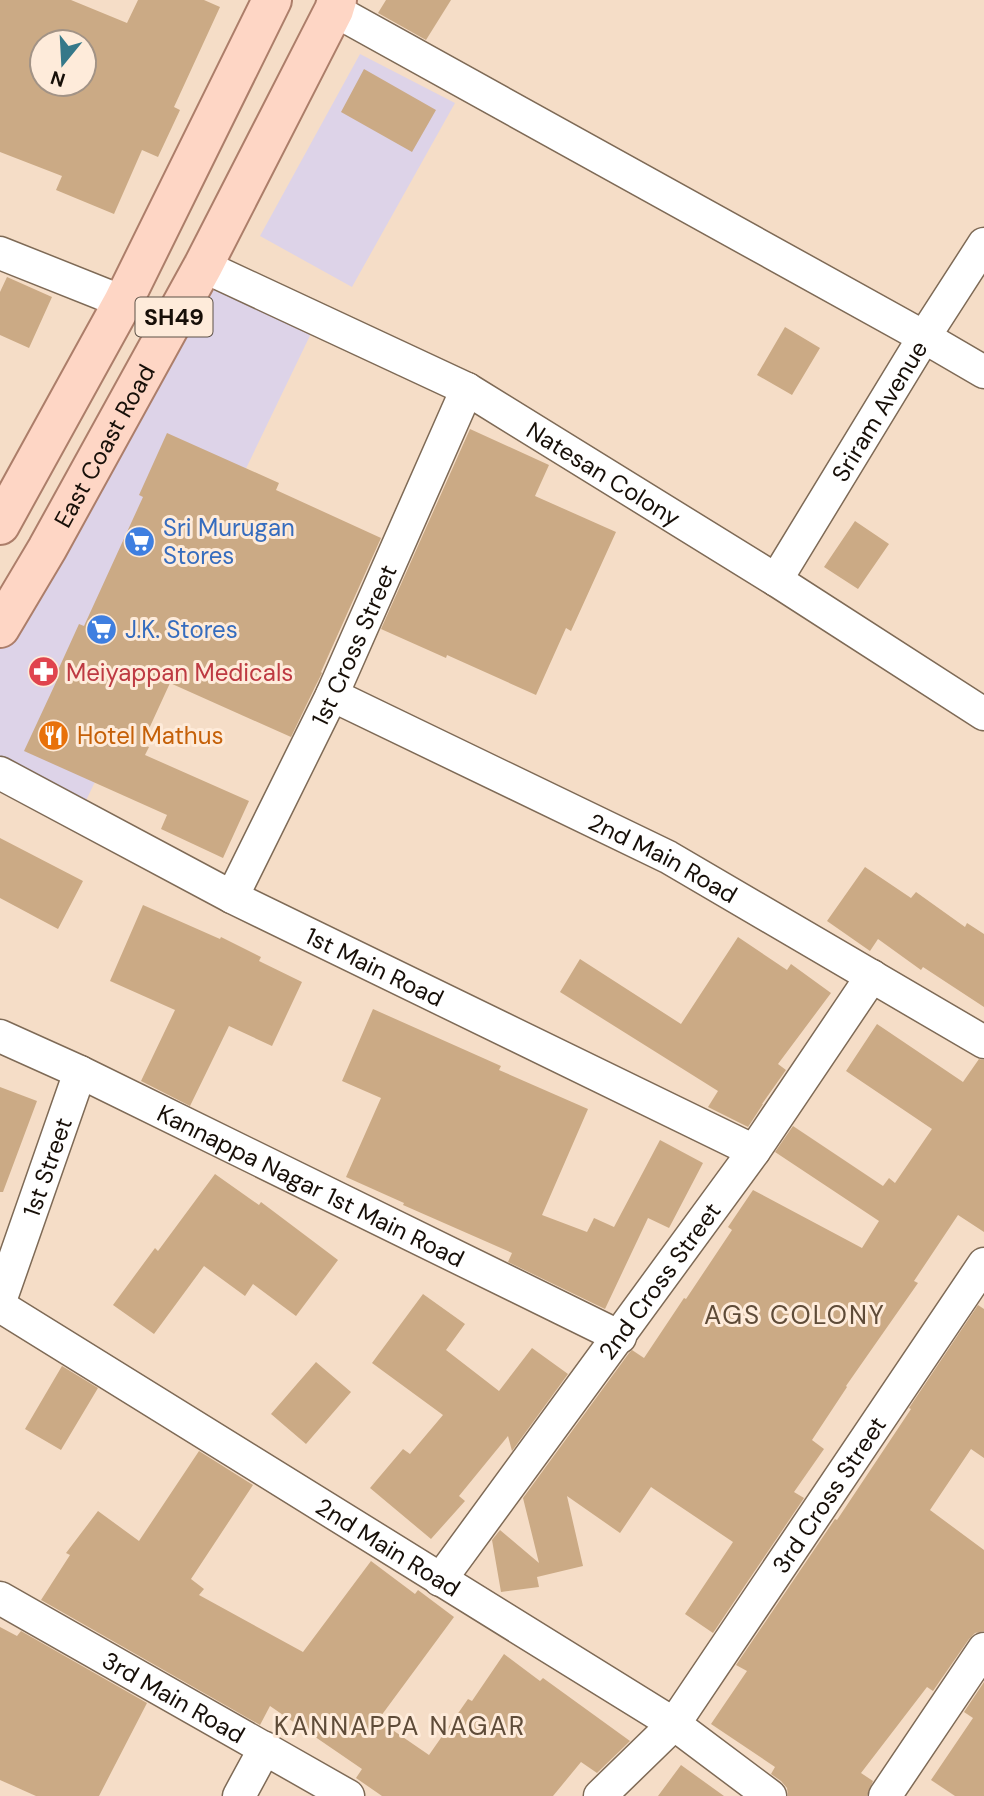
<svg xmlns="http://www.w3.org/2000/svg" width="984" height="1796" viewBox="0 0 984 1796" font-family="'DM Sans',sans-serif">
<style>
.commercial{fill:#ddd3e8}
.building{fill:#cbaa85;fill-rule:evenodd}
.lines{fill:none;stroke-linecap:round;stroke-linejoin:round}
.minor-casing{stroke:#7e6a56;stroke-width:35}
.major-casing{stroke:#ac7e6a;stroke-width:42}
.minor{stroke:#fff;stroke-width:32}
.major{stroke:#fed6c5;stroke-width:38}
.labels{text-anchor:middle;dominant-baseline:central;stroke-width:6;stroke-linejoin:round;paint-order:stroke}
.shield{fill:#feebda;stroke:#5c5147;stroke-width:2}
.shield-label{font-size:23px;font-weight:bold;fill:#170f08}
.street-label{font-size:24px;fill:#170f08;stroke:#feebda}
.shop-label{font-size:24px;fill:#366cbe;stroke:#feebda;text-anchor:start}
.health-label{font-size:24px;fill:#be3a42;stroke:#feebda;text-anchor:start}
.food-label{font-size:24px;fill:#c56008;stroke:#feebda;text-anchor:start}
.neighbourhood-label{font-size:26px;letter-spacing:2px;fill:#5e4b38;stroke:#feebda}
</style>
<rect width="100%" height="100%" fill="#f5ddc7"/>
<path class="commercial" d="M360,54L455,103L352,287L260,236Z
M203,266L318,319L79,815L0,773V623Z"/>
<path class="building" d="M0,0H71L127,23L138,0H204L220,7L174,107L180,110L158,157L142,150L114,214L56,190L62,176L0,152ZM42,42H84V84H42Z
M386,0H451L426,40L378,13Z
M364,69L436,110L412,152L341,112Z
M7,277L52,297L29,348L0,335V292Z
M785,327L820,348L792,395L757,375Z
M470,429L549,465L535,496L616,532L571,631L566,628L536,695L447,655L446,658L381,629Z
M167,433L279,483L276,490L381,538L321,672L322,673L315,687L291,737L170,683L142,744L149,747L145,755L249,801L223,858L161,829L167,815L24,751L57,680L54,679L79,624L84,626L143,497L139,495Z
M855,521L889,544L858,589L824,567Z
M0,838L83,881L58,929L0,898Z
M865,867L911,898L916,892L965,927L967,923L984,934V1007L923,967L921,970L878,939L870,951L827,921Z
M143,905L220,939L221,937L261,957L259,961L302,982L272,1046L229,1026L190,1106L141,1081L175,1010L110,981Z
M738,937L787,970L791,964L831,993L778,1064L786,1070L762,1104H763L748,1127L708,1107L718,1091L560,992L580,959L681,1024Z
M373,1009L501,1066L499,1070L588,1109L542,1215L587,1232L594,1218L614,1227L660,1140L703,1163L669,1228L648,1218L605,1309L508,1262L512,1253L403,1205L404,1203L346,1177L381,1098L342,1081Z
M877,1024L963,1082L979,1059L984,1060V1232L958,1215L914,1281L918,1283L846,1386L847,1387L812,1440L824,1449L794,1492L804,1498L713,1633L685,1614L733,1542L651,1487L620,1533L567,1496L583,1566L537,1577L539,1587L501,1592L492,1540L500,1530L539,1563L523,1498L629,1353L632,1350L644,1358L684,1298L686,1299L732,1230L728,1227L753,1190L862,1248L879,1221L775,1152L793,1126L883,1186L889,1178L895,1183L932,1129L846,1071Z
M0,1087L37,1101L3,1192H0Z
M215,1174L259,1205L261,1202L338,1260L296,1316L253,1284L245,1296L204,1266L154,1334L113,1305L155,1248L158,1251Z
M423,1294L465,1324L446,1350L499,1391L532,1348L568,1374L512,1451L508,1436L459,1496L465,1501L431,1539L370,1488L403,1449L410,1454L443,1415L372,1363Z
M978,1305L984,1309V1458L971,1449L930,1510L984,1550V1631L975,1633L969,1639L933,1691L927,1687L861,1773L873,1781L867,1796H788L787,1788L781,1781L771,1774L775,1767L711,1724L747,1671L736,1665L835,1519L837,1520L911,1409L909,1408Z
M316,1362L351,1392L306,1444L271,1414Z
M62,1366L98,1388L61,1450L25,1429Z
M199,1451L253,1485L191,1579L204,1589L199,1595L303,1652L371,1561L415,1594L418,1590L454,1617L378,1720L429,1755L468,1699L472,1701L504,1654L540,1681L543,1678L630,1741L597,1773L581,1762L553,1796H382L356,1778L362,1769L270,1706L260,1725L41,1600L70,1555L66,1553L98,1511L139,1541Z
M0,1627L17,1636L21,1631L147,1703L99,1796H36L0,1780Z
M984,1682V1796H955L931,1780L973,1718L964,1712Z
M681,1765L724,1796H658Z"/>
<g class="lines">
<defs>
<g id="minor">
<path d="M334,10L924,337L984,372"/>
<path d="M0,253L123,302"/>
<path id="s1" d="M203,266L467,389L776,580L984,714"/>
<path id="s2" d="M776,580L924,337L984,244"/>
<path id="s3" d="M332,695L668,857L984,1042"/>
<path id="s4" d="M0,773L232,897L754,1151"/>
<path id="s5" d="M232,897L332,695L467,389"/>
<path id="s6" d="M0,1036L80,1072L620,1337"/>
<path id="s7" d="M0,1301L80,1072"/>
<path id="s8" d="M0,1306L674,1724L770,1796"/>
<path id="s9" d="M440,1580L754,1151L872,976"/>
<path id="s10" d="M0,1598L348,1796"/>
<path d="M239,1796L265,1748"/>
<path id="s11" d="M600,1796L674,1724L984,1264"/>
<path d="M885,1796L984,1649"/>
</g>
<g id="major">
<path d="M0,525L123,302L272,0"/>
<path id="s12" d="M0,628L47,549L203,266L334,10L337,0"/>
</g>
</defs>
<use href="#minor" class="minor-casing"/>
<use href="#major" class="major-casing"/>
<use href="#minor" class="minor"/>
<use href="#major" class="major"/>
</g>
<defs>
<symbol id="supermarket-disc" viewBox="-11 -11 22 22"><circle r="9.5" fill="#3f7fe0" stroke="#feebda"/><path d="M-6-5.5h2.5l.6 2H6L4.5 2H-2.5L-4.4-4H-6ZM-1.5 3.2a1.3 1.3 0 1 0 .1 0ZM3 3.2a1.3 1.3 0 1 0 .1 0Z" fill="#fff"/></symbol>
<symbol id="pharmacy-disc" viewBox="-11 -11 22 22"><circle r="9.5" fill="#e0444e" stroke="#feebda"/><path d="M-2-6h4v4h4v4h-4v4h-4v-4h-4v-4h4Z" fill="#fff"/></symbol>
<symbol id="restaurant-disc" viewBox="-11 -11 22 22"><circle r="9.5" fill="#e8710a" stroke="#feebda"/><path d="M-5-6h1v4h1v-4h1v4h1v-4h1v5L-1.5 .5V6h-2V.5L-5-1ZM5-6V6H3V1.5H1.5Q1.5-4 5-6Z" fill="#fff"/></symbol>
</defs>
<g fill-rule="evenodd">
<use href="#supermarket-disc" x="122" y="524" width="35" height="35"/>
<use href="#supermarket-disc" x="84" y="612" width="35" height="35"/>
<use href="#pharmacy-disc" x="26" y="654" width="35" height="35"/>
<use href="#restaurant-disc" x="36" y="718" width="35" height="35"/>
</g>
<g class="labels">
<rect class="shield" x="135.5" y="297.5" width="77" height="39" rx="5"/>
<g class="shield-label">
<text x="174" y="317">SH49</text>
</g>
<g class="street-label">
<text stroke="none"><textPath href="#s2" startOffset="198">Sriram Avenue</textPath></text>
<text stroke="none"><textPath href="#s12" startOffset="210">East Coast Road</textPath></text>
<text stroke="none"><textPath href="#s1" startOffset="452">Natesan Colony</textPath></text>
<text stroke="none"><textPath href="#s5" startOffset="280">1st Cross Street</textPath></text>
<text stroke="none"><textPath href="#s3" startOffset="369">2nd Main Road</textPath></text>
<text stroke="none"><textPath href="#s4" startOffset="422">1st Main Road</textPath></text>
<text stroke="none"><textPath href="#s7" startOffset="142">1st Street</textPath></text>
<text stroke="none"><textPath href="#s6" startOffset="345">Kannappa Nagar 1st Main Road</textPath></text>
<text stroke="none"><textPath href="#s9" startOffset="371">2nd Cross Street</textPath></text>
<text stroke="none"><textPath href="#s11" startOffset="380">3rd Cross Street</textPath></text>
<text stroke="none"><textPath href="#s8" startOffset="457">2nd Main Road</textPath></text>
<text stroke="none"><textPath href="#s10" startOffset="200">3rd Main Road</textPath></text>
</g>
<g class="shop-label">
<text x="163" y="527">Sri Murugan<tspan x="163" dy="28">Stores</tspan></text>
<text x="125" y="629">J.K. Stores</text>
</g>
<g class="health-label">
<text x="66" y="672">Meiyappan Medicals</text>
</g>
<g class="food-label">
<text x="77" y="735">Hotel Mathus</text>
</g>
<g class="neighbourhood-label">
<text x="795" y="1315">AGS COLONY</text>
<text x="400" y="1726">KANNAPPA NAGAR</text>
</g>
</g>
<g transform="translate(63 63) rotate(198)"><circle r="33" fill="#feebda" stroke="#a29386" stroke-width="2"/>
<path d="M0-5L12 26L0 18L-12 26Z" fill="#357889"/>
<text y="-10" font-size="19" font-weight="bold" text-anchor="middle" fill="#170f08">N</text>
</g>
</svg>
